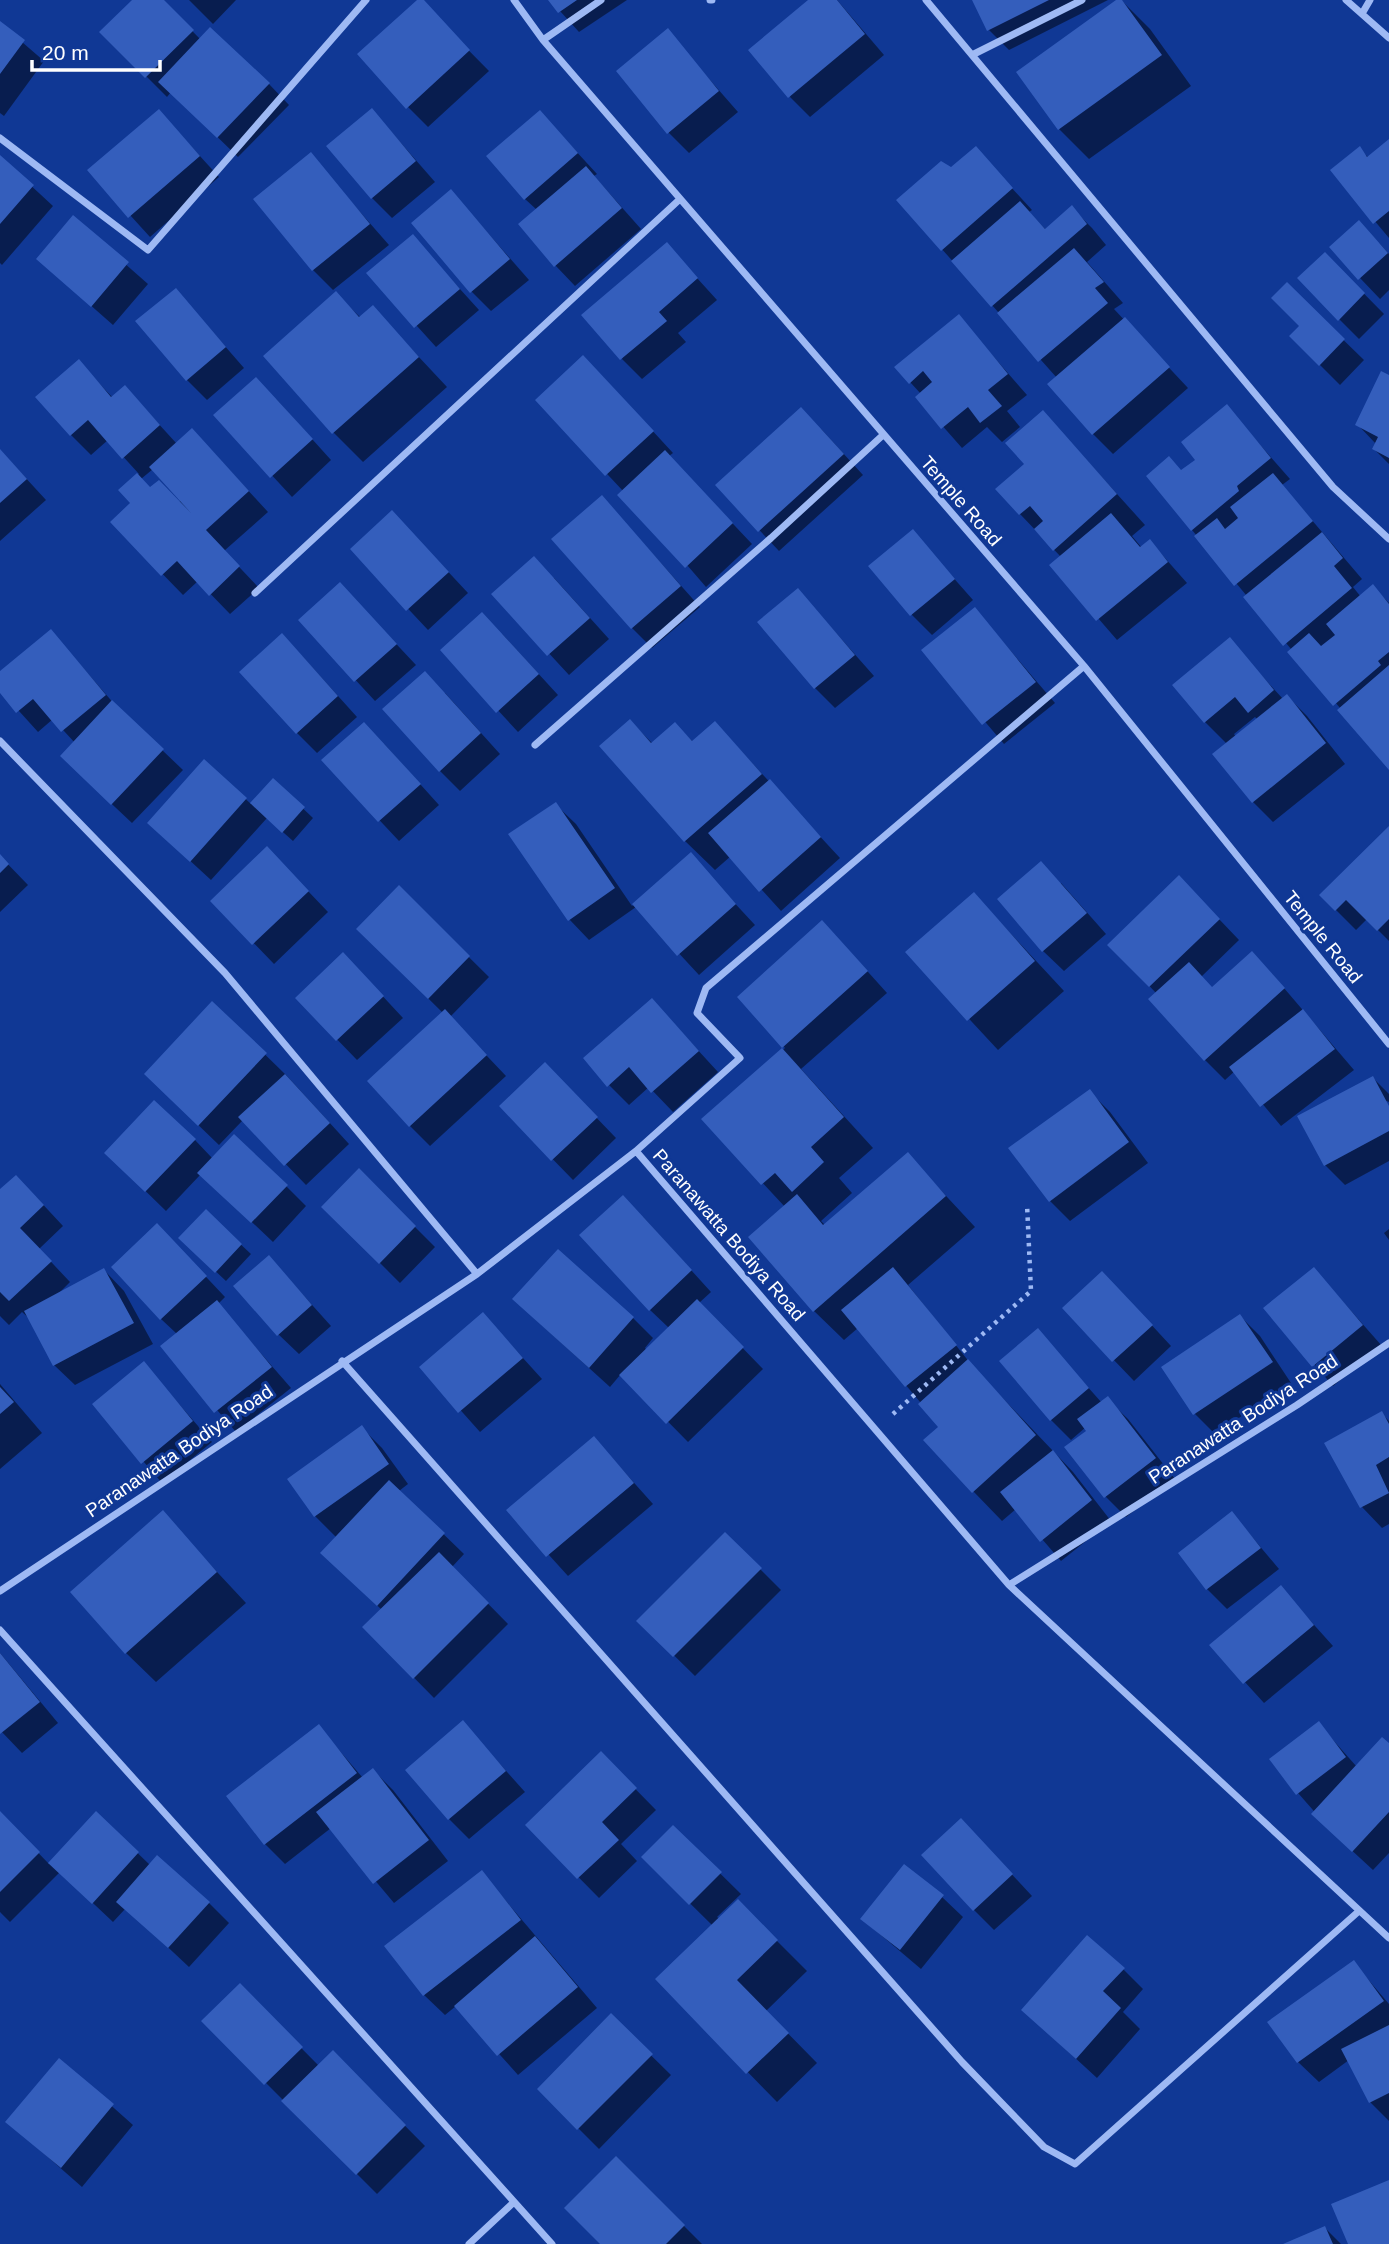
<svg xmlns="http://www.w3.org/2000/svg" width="1389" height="2244" viewBox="0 0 1389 2244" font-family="Arial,sans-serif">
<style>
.shadow{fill:#0007;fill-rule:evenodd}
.building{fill:#345ebc}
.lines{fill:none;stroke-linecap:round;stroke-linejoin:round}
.path{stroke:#9eb9f4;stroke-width:4.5;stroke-dasharray:3.5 5;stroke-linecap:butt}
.minor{stroke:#9eb9f4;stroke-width:7}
.labels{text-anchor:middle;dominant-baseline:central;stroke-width:6;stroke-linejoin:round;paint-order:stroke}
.street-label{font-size:19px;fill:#fff;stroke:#103895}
</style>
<rect width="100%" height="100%" fill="#103895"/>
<path class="shadow" d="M134,0H162L201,40L269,84L289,105L238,157L171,92L167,97L102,32Z
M189,0H236L213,24Z
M419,0L489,71L428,127L408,107Z
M550,0H627L579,32Z
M811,0H837L884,55L810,117L790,97Z
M974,0H1108L1009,50L989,30Z
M1121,0L1150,29L1191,86L1089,159L1059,129L1018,73Z
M0,23L44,61L4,116L0,113Z
M667,31L738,112L689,153L669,133Z
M372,110L435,182L392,218L372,198Z
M159,111L219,177L150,237L89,170Z
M540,112L597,174L594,176L641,229L575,286L555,265L537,210L525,199Z
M1389,142V238L1332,170L1359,149L1369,158Z
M976,149L1032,210L1029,212L1046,230L1072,208L1092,228L1106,245L1087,262L1123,303L1114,309L1188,388L1113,454L1093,434L1057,378L898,200L951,170Z
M310,155L389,245L333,290L313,270Z
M0,157L53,206L2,265L0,263Z
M451,191L529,280L491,311L471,291Z
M73,218L148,284L113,325L38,259Z
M412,236L479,310L436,347L369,273Z
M1379,243L1389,254V290L1380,299L1360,278Z
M667,245L717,300L678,333L686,342L642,379L622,359Z
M1325,254L1384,314L1359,339L1339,319Z
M1287,285L1364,360L1340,385L1291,336L1301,326Z
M176,290L244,368L207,400L187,380Z
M336,294L361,318L373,308L447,387L363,462L333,432Z
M959,317L1027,395L1007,411L1020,427L1002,442L987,427L962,448L917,397L921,394L910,382Z
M79,362L113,398L125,387L177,444L212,451L268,512L224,551L259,588L230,614L198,581L183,595L112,522L132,503L121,491L139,474L108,440L91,455L71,435ZM153,469L181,500L179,502L151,489L141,479Z
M603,377L673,453L669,456L752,544L706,587L623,491L538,400Z
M1389,377V464L1374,449L1376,444L1357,424Z
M276,399L331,460L292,497L216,415Z
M1227,407L1290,479L1282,485L1362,579L1353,587L1361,597L1373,587L1389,603V767L1192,530L1182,472L1198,460Z
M1043,412L1145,525L1132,536L1142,548L1150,541L1187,583L1117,640L1052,565L1061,557L1020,514L1026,464Z
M821,429L863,475L779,551L717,485Z
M0,450L46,500L0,541Z
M602,497L700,607L652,648L632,628Z
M913,532L973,600L932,635L912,615Z
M412,533L468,593L428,630L352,549Z
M554,578L609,639L569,675L494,594Z
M340,584L416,665L375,701L300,620Z
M798,590L874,676L835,708L815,688Z
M975,609L1055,703L1004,744L924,650Z
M51,631L116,706L183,770L132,823L82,776L75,743L53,719L38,732L0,690V673Z
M502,634L558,695L518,732L442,650Z
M1229,640L1283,699L1287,696L1307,716L1345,764L1273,822L1253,802L1227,744L1205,722ZM1255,717L1258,720L1236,737L1234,734Z
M302,656L357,717L317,753L297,733Z
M445,693L500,754L460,791L440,771Z
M630,721L653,744L675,724L693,742L715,723L840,858L781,911L731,856L715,870L685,841Z
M384,744L439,805L399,841L324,761Z
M205,761L251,804L273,780L313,818L293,841L267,818L211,880L149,823Z
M555,804L576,824L632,906L690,855L755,925L699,975L636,907L589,940L569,919Z
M1389,829V941L1367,919L1356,930L1321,895Z
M0,856L28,885L0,912Z
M287,869L328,912L274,964L213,901Z
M1061,883L1106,934L1064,971L1043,951Z
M399,888L489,977L450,1017L506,1076L430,1146L410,1126L443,1013L358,929Z
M974,894L1064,991L998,1050L907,952Z
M1199,898L1239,940L1201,977L1213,989L1272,974L1354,1070L1281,1126L1235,1071L1225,1080L1205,1060L1157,994L1110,945Z
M842,943L887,993L801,1069L873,1148L839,1178L852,1193L821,1221L825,1225L908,1155L975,1227L908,1285L974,1368L1073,1472L1111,1521L1061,1561L1016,1509L1002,1521L973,1491L941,1427L858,1328L844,1340L814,1311L785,1207L704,1120L785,1048L739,997Z
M363,975L403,1018L357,1060L297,998Z
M652,1000L718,1072L673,1112L649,1087L629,1105L609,1085Z
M212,1003L286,1075L349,1144L306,1185L243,1120L219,1145L166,1094Z
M1373,1078L1389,1094V1102L1384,1100L1389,1109V1161L1345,1185L1325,1165Z
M565,1085L616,1138L573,1180L501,1106Z
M1090,1092L1110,1112L1148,1163L1070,1221L1050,1201Z
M195,1140L213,1159L286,1186L306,1206L273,1242L201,1174L166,1211L127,1173Z
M359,1171L435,1247L400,1283L324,1207Z
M0,1192L36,1197L63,1226L39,1249L70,1282L59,1293L104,1270L124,1291L153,1344L75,1385L54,1365L31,1320L22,1312L9,1325L0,1316Z
M206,1212L251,1254L226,1281L180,1238Z
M643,1217L711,1292L699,1303L763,1369L688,1442L621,1374L610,1387L535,1319L633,1318L653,1338L645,1348L647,1350L669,1328L650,1310Z
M1389,1229V1240L1384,1233Z
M177,1246L225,1297L218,1304L291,1388L236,1432L162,1346L177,1334L161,1319Z
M269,1257L331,1326L299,1354L278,1334Z
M1314,1269L1382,1346L1333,1386L1266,1309Z
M1122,1293L1171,1346L1134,1381L1064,1308Z
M483,1314L542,1379L480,1432L422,1367Z
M1240,1316L1260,1336L1291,1383L1215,1434L1195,1414Z
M1038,1331L1102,1403L1107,1399L1128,1419L1175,1479L1126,1517L1106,1497L1086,1427L1071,1440L1051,1420Z
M144,1364L212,1442L162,1483L94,1404Z
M0,1384L42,1433L0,1469Z
M1382,1414L1389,1421V1524L1382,1528L1362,1507L1326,1444Z
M362,1428L382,1448L408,1484L399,1491L464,1554L452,1567L508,1624L434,1698L364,1627L382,1610L343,1573L337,1538L315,1516Z
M594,1438L653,1504L568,1576L509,1511Z
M162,1513L246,1603L156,1682L126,1653Z
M1232,1513L1279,1569L1227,1609L1207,1589Z
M725,1534L781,1590L695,1676L639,1621Z
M1281,1588L1333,1646L1264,1703L1212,1646Z
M0,1653L58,1723L22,1753L0,1730Z
M463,1723L525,1792L469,1839L449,1819Z
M1318,1723L1357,1767L1389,1745V1853L1373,1870L1334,1834L1298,1793Z
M319,1727L363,1778L373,1770L393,1790L448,1861L394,1903L331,1828L285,1864L265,1844Z
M601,1754L656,1810L621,1844L637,1861L599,1898L527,1825Z
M0,1813L49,1864L96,1813L150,1865L209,1903L229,1923L189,1967L126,1908L113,1922L60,1872L10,1922L0,1912Z
M673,1827L741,1894L717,1917L720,1919L738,1902L807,1971L766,2011L817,2063L777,2102L657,1979L713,1926L643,1857Z
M981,1841L1032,1896L994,1930L974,1910Z
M482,1873L597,2008L518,2075L456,2006L445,2015L424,1995Z
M942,1897L963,1917L921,1969L862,1919Z
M1354,1963L1389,2004V2121L1370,2102L1349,2060L1319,2082L1298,2062L1270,2023Z
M1123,1969L1143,1989L1123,2012L1140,2029L1097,2078L1023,2010Z
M240,1986L319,2066L333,2053L425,2146L377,2194L204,2021Z
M611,2016L671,2075L599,2149L539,2089Z
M60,2060L133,2125L82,2187L8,2122Z
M616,2158L702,2244H603Z
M1325,2228L1341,2244H1287Z"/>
<path class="building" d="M132,0H164L194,30L145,78L99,32Z
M417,0H424L470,50L406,109L357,54Z
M548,0H577L558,13Z
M808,0H837L865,34L788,98L748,50Z
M972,0H1049L987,31Z
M1116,0H1122L1162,55L1058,130L1016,72Z
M0,21L25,40L0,74Z
M210,27L270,83L217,138L158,82Z
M668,28L719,91L667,134L616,71Z
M372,108L416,161L371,199L326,146Z
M159,109L200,156L128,218L87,170Z
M540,110L578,153L524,200L486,156Z
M1389,139V211L1373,224L1330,170L1360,146L1367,157Z
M976,146L1013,188L941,251L896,200L941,161L951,167Z
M311,152L370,224L312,271L253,199Z
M0,155L34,185L0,224Z
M586,166L622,208L554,267L518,224Z
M451,189L510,259L470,293L411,223Z
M1020,201L1045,229L1072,205L1087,224L991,307L951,261Z
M73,215L129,262L91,307L36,259Z
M1359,220L1388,253L1358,280L1329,247Z
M413,234L460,289L414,328L366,273Z
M667,242L698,278L659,312L667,321L620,360L581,315Z
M1074,248L1104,282L1095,288L1108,303L1038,362L997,313Z
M1325,252L1365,293L1338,321L1297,278Z
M1287,282L1345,339L1319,366L1289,336L1299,326L1271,298Z
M176,288L226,347L186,381L135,321Z
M336,291L359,317L373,305L419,357L332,434L263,356Z
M959,314L1008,374L988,390L1002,406L980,423L968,407L941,429L915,397L932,382L923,371L909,384L894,367Z
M1125,317L1170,367L1092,435L1047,384Z
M583,355L654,431L605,476L535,400Z
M79,359L111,397L125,385L160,425L122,459L88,420L70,436L35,397Z
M1381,371L1389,375V458L1372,449L1378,437L1355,425Z
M256,377L313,439L270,478L213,415Z
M1227,404L1271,458L1237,486L1239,491L1191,531L1146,476L1169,456L1181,470L1195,460L1181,442Z
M801,407L844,454L758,532L715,485Z
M1043,410L1117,494L1053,551L1034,529L1043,521L1030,506L1019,515L995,489L1024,464L1005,443Z
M192,428L249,491L206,530L240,566L209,596L177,561L161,576L110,522L130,503L118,490L137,473L150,487L159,480L191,513L149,467Z
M0,449L27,479L0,503Z
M665,450L733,523L685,568L617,495Z
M1273,473L1313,521L1234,586L1194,536L1217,518L1225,529L1238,518L1230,507Z
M602,495L681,586L631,629L551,539Z
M392,510L449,572L406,611L350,549Z
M1111,513L1140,547L1150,539L1168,562L1096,621L1049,565Z
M913,529L955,579L910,616L868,566Z
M1322,532L1343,558L1334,566L1352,588L1283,646L1243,597Z
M534,556L590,618L547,656L491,594Z
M340,582L397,644L354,682L298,620Z
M1373,584L1389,604V652L1378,661L1381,665L1333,706L1287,652L1309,633L1321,646L1335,635L1326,624Z
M798,588L855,655L814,689L757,622Z
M975,607L1036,682L982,725L921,650Z
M482,612L539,674L496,713L440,650Z
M51,629L106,695L61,732L33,699L16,713L0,693V671Z
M282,633L338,696L296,734L239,672Z
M1230,637L1274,690L1248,713L1235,697L1204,723L1172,685Z
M1389,665V770L1337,710Z
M425,671L481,733L439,772L382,709Z
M1287,694L1326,743L1252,803L1212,754Z
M112,700L164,749L111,805L60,756Z
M630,719L651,743L675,722L692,741L715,721L762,774L684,842L599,746Z
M364,722L421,784L378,822L321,760Z
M204,759L247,798L190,862L147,823Z
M273,778L305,807L282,833L250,803Z
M770,779L821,837L759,892L708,833Z
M556,802L615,888L568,921L508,834Z
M1389,826V919L1377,931L1346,900L1335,911L1319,895Z
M267,846L309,891L252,945L210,901Z
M691,852L736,904L677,956L632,904Z
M0,854L9,864L0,873Z
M1041,861L1087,913L1042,952L997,899Z
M1179,875L1220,919L1149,987L1107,945Z
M399,885L470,956L428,999L356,929Z
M974,892L1035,961L967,1021L905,952Z
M822,920L868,971L782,1048L844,1117L811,1147L824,1162L792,1192L775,1173L761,1185L701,1119L782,1048L737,997Z
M1252,951L1285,988L1204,1061L1148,999L1189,962L1212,987Z
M343,952L384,996L336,1041L295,998Z
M652,998L699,1051L651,1093L629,1067L607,1087L583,1058Z
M212,1001L267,1053L198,1126L144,1074Z
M445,1009L487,1055L409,1127L367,1081Z
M1303,1009L1335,1049L1260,1107L1229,1067Z
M545,1062L598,1117L551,1161L499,1106Z
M285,1074L330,1123L284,1166L238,1117Z
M1373,1076L1389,1106V1131L1324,1166L1297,1116Z
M1090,1089L1129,1142L1049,1202L1008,1148Z
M154,1100L196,1139L145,1192L104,1153Z
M234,1134L288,1185L251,1223L197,1173Z
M908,1152L946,1196L813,1312L748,1237L797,1194L823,1225Z
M359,1168L416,1226L379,1264L321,1207Z
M16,1175L44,1205L20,1228L52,1261L9,1301L0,1292V1189Z
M623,1195L692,1270L649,1311L579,1235Z
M206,1209L242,1244L215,1273L178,1238Z
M157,1223L207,1276L160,1320L111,1267Z
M558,1249L634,1317L589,1368L512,1299Z
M269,1255L312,1305L277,1336L233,1286Z
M893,1267L957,1345L905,1387L841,1310Z
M1314,1267L1363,1325L1312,1367L1263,1308Z
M104,1268L134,1323L53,1366L24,1311Z
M1102,1271L1153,1325L1112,1362L1062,1308Z
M697,1299L744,1347L666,1424L619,1375Z
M217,1300L272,1367L214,1413L160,1346Z
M483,1312L523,1358L458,1413L419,1367Z
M1240,1314L1273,1362L1193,1415L1161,1367Z
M1038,1328L1089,1388L1050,1421L999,1361Z
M968,1359L1036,1435L972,1493L923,1440L938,1427L918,1404Z
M144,1361L193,1421L141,1464L92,1404Z
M0,1387L14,1402L0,1414Z
M1108,1396L1156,1458L1104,1498L1064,1447L1086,1431L1077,1419Z
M1382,1411L1389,1424V1457L1376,1465L1389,1493L1360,1508L1324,1443Z
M362,1425L389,1464L314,1517L287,1479Z
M594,1436L634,1483L546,1557L506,1510Z
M1053,1450L1092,1500L1040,1542L1000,1492Z
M389,1480L445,1533L377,1606L320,1553Z
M163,1510L217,1572L125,1654L70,1592Z
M1232,1511L1261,1548L1206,1590L1178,1553Z
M725,1532L762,1568L673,1657L636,1621Z
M439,1552L489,1603L413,1679L362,1627Z
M1281,1585L1314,1625L1243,1684L1209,1645Z
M0,1653L40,1702L0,1734Z
M463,1720L506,1771L448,1820L405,1770Z
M1319,1721L1346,1757L1296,1795L1269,1759Z
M319,1724L357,1773L264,1845L226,1796Z
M1382,1737L1389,1743V1812L1352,1852L1311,1814Z
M601,1751L637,1788L602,1822L619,1840L577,1879L525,1825Z
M373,1768L429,1840L373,1884L316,1812Z
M0,1811L40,1852L0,1892Z
M96,1811L139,1852L92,1904L48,1863Z
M961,1818L1013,1874L973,1911L921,1855Z
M673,1825L722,1872L689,1905L641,1857Z
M157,1855L210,1902L168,1948L116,1902Z
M904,1864L944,1895L900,1950L860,1919Z
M482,1870L521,1920L423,1996L384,1946Z
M738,1899L778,1940L737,1980L789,2033L746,2074L655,1979Z
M1087,1935L1125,1968L1103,1991L1121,2008L1076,2059L1021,2010Z
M535,1936L578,1987L497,2056L454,2006Z
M1354,1960L1384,2001L1297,2063L1267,2022Z
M240,1983L303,2047L264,2085L201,2021Z
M611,2013L653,2054L577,2130L537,2089Z
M1389,2025V2093L1369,2103L1341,2049Z
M333,2050L406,2125L356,2175L281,2101Z
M59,2058L114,2104L61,2168L5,2122Z
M616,2156L685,2225L666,2244H600L564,2208Z
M1389,2180V2244H1348L1331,2204Z
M1325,2226L1333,2244H1283Z"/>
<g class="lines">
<path class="path" d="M893,1414L1031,1291L1027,1204"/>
<path class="minor" d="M514,0L543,40
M601,0L543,40L1084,666L1389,1044
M710,0H712
M926,0L1333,487L1389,539
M1346,0L1389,38
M1363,12L1370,0
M972,55L1082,0
M0,138L148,250L366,0
M255,593L680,199
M0,741L225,973L477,1274
M535,745L771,538L883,435
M636,1151L740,1058L697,1013L706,988L1084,666
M342,1361L962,2062L1044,2147L1075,2164L1359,1911
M1009,1585L1389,1938
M0,1591L477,1274L636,1151L1009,1585L1297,1405L1389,1343
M0,1630L552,2244
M469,2244L514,2202"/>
</g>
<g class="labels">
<g class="street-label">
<text transform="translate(961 501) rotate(49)">Temple Road</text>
<text transform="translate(1323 937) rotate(51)">Temple Road</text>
<text transform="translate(729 1235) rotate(49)">Paranawatta Bodiya Road</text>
<text transform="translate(1243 1419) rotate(-33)">Paranawatta Bodiya Road</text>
<text transform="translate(179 1451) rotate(-34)">Paranawatta Bodiya Road</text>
</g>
</g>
<path d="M32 60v10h128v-10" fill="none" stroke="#ffffff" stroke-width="3.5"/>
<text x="42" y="60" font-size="21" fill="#ffffff" stroke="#103895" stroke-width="5" paint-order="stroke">20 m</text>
</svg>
